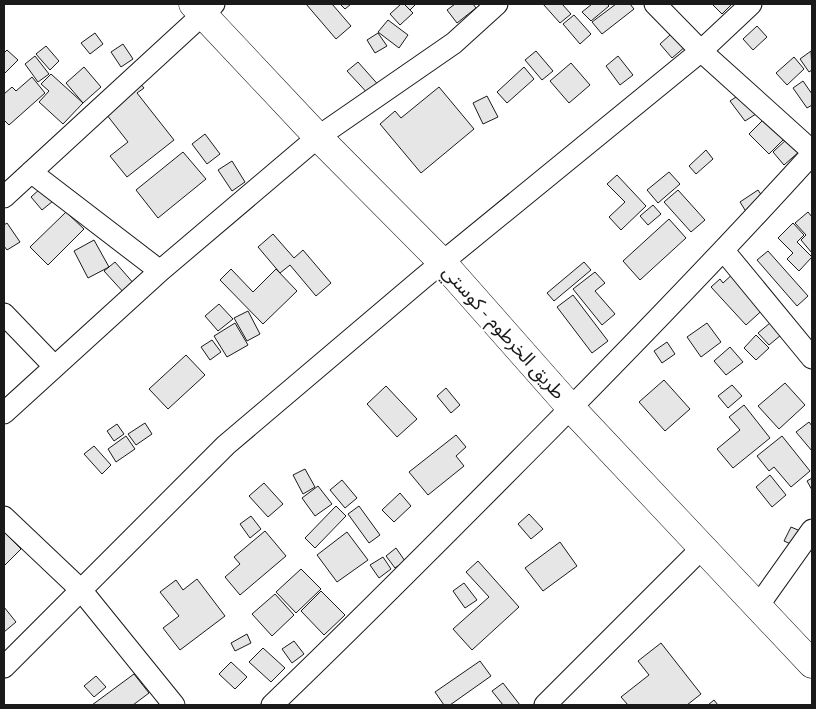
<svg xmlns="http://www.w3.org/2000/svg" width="816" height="709" viewBox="0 0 816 709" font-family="'Zilla Slab','Noto Sans Arabic',serif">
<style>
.building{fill:#e6e6e6;stroke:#1a1a1a}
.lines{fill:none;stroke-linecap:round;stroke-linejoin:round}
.minor-casing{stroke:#1a1a1a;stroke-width:23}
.trunk-casing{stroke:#1a1a1a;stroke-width:29}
.minor{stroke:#fff;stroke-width:21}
.trunk{stroke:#fff;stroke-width:28}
.labels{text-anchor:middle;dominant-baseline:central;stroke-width:4;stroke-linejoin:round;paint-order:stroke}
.street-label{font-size:19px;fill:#1a1a1a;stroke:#fff}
</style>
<rect width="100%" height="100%" fill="#fff"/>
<path class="building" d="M306,4H332L351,26L336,39Z
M340,4H351L345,9Z
M401,4H404L413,13L400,25L390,14Z
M404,4H416L410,10Z
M455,4H473L476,8L457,23L447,10Z
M543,4H562L571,14L560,23Z
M592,4H607L609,6L591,21L582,12Z
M616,4H630L634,9L602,34L592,22Z
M712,4H732L722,14Z
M574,15L591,34L580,44L563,24Z
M388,20L408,35L399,48L378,32Z
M681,25L693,40L672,58L660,44Z
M757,26L767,37L753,50L743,39Z
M95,33L103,44L90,54L81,43Z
M378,33L387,46L375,53L367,40Z
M123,44L133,59L121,67L111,52Z
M46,46L59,61L50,70L36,54Z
M7,50L18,60L4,74V53Z
M536,51L553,71L542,80L525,60Z
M811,51L812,70L809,72L800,59Z
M35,56L49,74L38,82L25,64Z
M618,56L633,75L620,85L606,66Z
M794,57L804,69L787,85L776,73Z
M358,62L382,89L372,98L347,71Z
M571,63L590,85L569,103L550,81Z
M84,67L101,87L83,103L66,83Z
M524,67L534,79L507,103L497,92Z
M51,74L83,103L63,124L39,102L49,91L41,84Z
M32,77L45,93L9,125L4,120V94L12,87L16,91Z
M803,81L812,94V105L807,108L793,88Z
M139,82L144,88L137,93L174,140L127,177L110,156L128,142L103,110Z
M439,87L474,129L421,173L380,124L395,111L401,118Z
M745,91L759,112L745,121L730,101Z
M487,96L498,117L483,124L473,103Z
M767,116L787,136L769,154L749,134Z
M205,134L220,154L207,164L192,144Z
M788,138L800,151L784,165L773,152Z
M706,150L713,159L696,174L689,166Z
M183,152L206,179L158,218L136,190Z
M232,161L245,182L232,191L218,170Z
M669,172L680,184L658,203L647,190Z
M617,175L646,206L621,230L609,217L625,202L607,184Z
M41,188L53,201L42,210L31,197Z
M678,190L705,220L691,232L664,202Z
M758,190L768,205L750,218L740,202Z
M653,205L661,214L648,225L640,216Z
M66,212L84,229L48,265L30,247Z
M808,212L812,217V253L801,240L806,235L795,223Z
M669,219L686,238L640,280L623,261Z
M7,223L20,242L7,250L4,246V225Z
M793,223L804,235L797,242L812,257L799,271L787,259L793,253L778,238Z
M273,234L294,258L303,250L331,283L316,296L290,265L280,273L258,247Z
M94,240L109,267L88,278L74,251Z
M768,251L808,296L797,306L757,260Z
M115,262L135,285L125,294L104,271Z
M584,262L591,270L554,301L547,293Z
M231,269L253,292L276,269L297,291L263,324L220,280Z
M736,271L768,305L746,325L711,287L720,279L723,283Z
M595,272L605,283L595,291L615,314L602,325L573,289Z
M573,295L608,341L592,353L557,307Z
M219,304L233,319L218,331L205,316Z
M248,311L260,334L247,341L234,318Z
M235,323L248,345L227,357L214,336Z
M707,323L721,342L701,357L687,337Z
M770,323L781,335L769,345L758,333Z
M756,335L769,348L756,360L744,348Z
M212,340L221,352L210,360L201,347Z
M667,342L675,354L662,363L654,351Z
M730,347L743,362L726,375L714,361Z
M186,355L205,375L168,409L149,389Z
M664,380L690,409L665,431L639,402Z
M785,383L805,405L779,429L758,406Z
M732,385L742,396L728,408L718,396Z
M386,386L417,419L397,437L367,404Z
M446,388L460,405L451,413L437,396Z
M744,405L770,438L733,468L717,449L740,430L729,417Z
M809,422L812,426V451L796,432Z
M145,423L152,434L136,445L128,434Z
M117,424L124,434L114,441L107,431Z
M456,435L466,447L456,456L464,466L428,495L409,472Z
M126,436L135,449L116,462L108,449Z
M782,436L810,471L791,487L774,467L769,471L757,456Z
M94,446L111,465L102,474L84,454Z
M305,469L315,487L303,494L293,475Z
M770,475L786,495L772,507L756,487Z
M812,478V490L807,481Z
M342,480L357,498L345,508L330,490Z
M264,483L283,504L268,517L249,496Z
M318,486L332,504L315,516L302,498Z
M400,493L411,506L394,522L382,510Z
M336,506L346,516L315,548L305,538Z
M359,506L380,535L369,543L348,514Z
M529,514L543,529L531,539L518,524Z
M251,516L261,529L250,538L240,524Z
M791,527L812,536L806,551L784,541Z
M265,531L286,556L240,595L225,577L240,564L234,557Z
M347,532L368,560L337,582L317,555Z
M5,533L21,549L4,566V534Z
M560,542L577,566L543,591L525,568Z
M396,548L405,561L395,568L386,556Z
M383,557L391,569L379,578L370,565Z
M478,561L519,607L472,650L453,629L489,597L466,572Z
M301,569L321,589L296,613L276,592Z
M197,579L225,616L180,650L163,628L179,616L160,592L176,580L183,590Z
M464,583L477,600L465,608L453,591Z
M321,591L345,615L324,635L301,611Z
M275,594L294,615L272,636L252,614Z
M4,607L16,622L4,632Z
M247,634L251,643L235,651L231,643Z
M294,641L304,654L292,663L282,649Z
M661,643L701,694L687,705H628L621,697L649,675L638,661Z
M263,648L285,668L271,682L249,662Z
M480,661L491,676L450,705H444L435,692Z
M231,662L247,677L235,689L219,674Z
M134,674L149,693L133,705H92Z
M96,676L106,687L94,697L84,686Z
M503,683L520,705H503L492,691Z
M714,700L718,705H708Z"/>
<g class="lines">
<defs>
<path id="minor" d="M655,4L701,51L812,151
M31,172L160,271
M4,197L214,4
M724,251L812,358
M4,314L54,366
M4,413L160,271L318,137L454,43L497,4
M4,517L81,590L174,705
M758,606L812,530
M4,667L226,445L423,278L701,51L751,4
M272,705C365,616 456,524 547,432C637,341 726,249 812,154
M545,705L703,547"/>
<path id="trunk" d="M193,4L318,137L442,262L571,408L812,664"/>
</defs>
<use href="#minor" class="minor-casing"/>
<use href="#trunk" class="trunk-casing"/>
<use href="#minor" class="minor"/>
<use href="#trunk" class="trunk"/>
</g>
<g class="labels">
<g class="street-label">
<text transform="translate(504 332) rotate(48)">طريق الخرطوم - كوستي</text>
</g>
</g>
<rect width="816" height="709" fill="none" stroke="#1a1a1a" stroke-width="10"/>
</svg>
